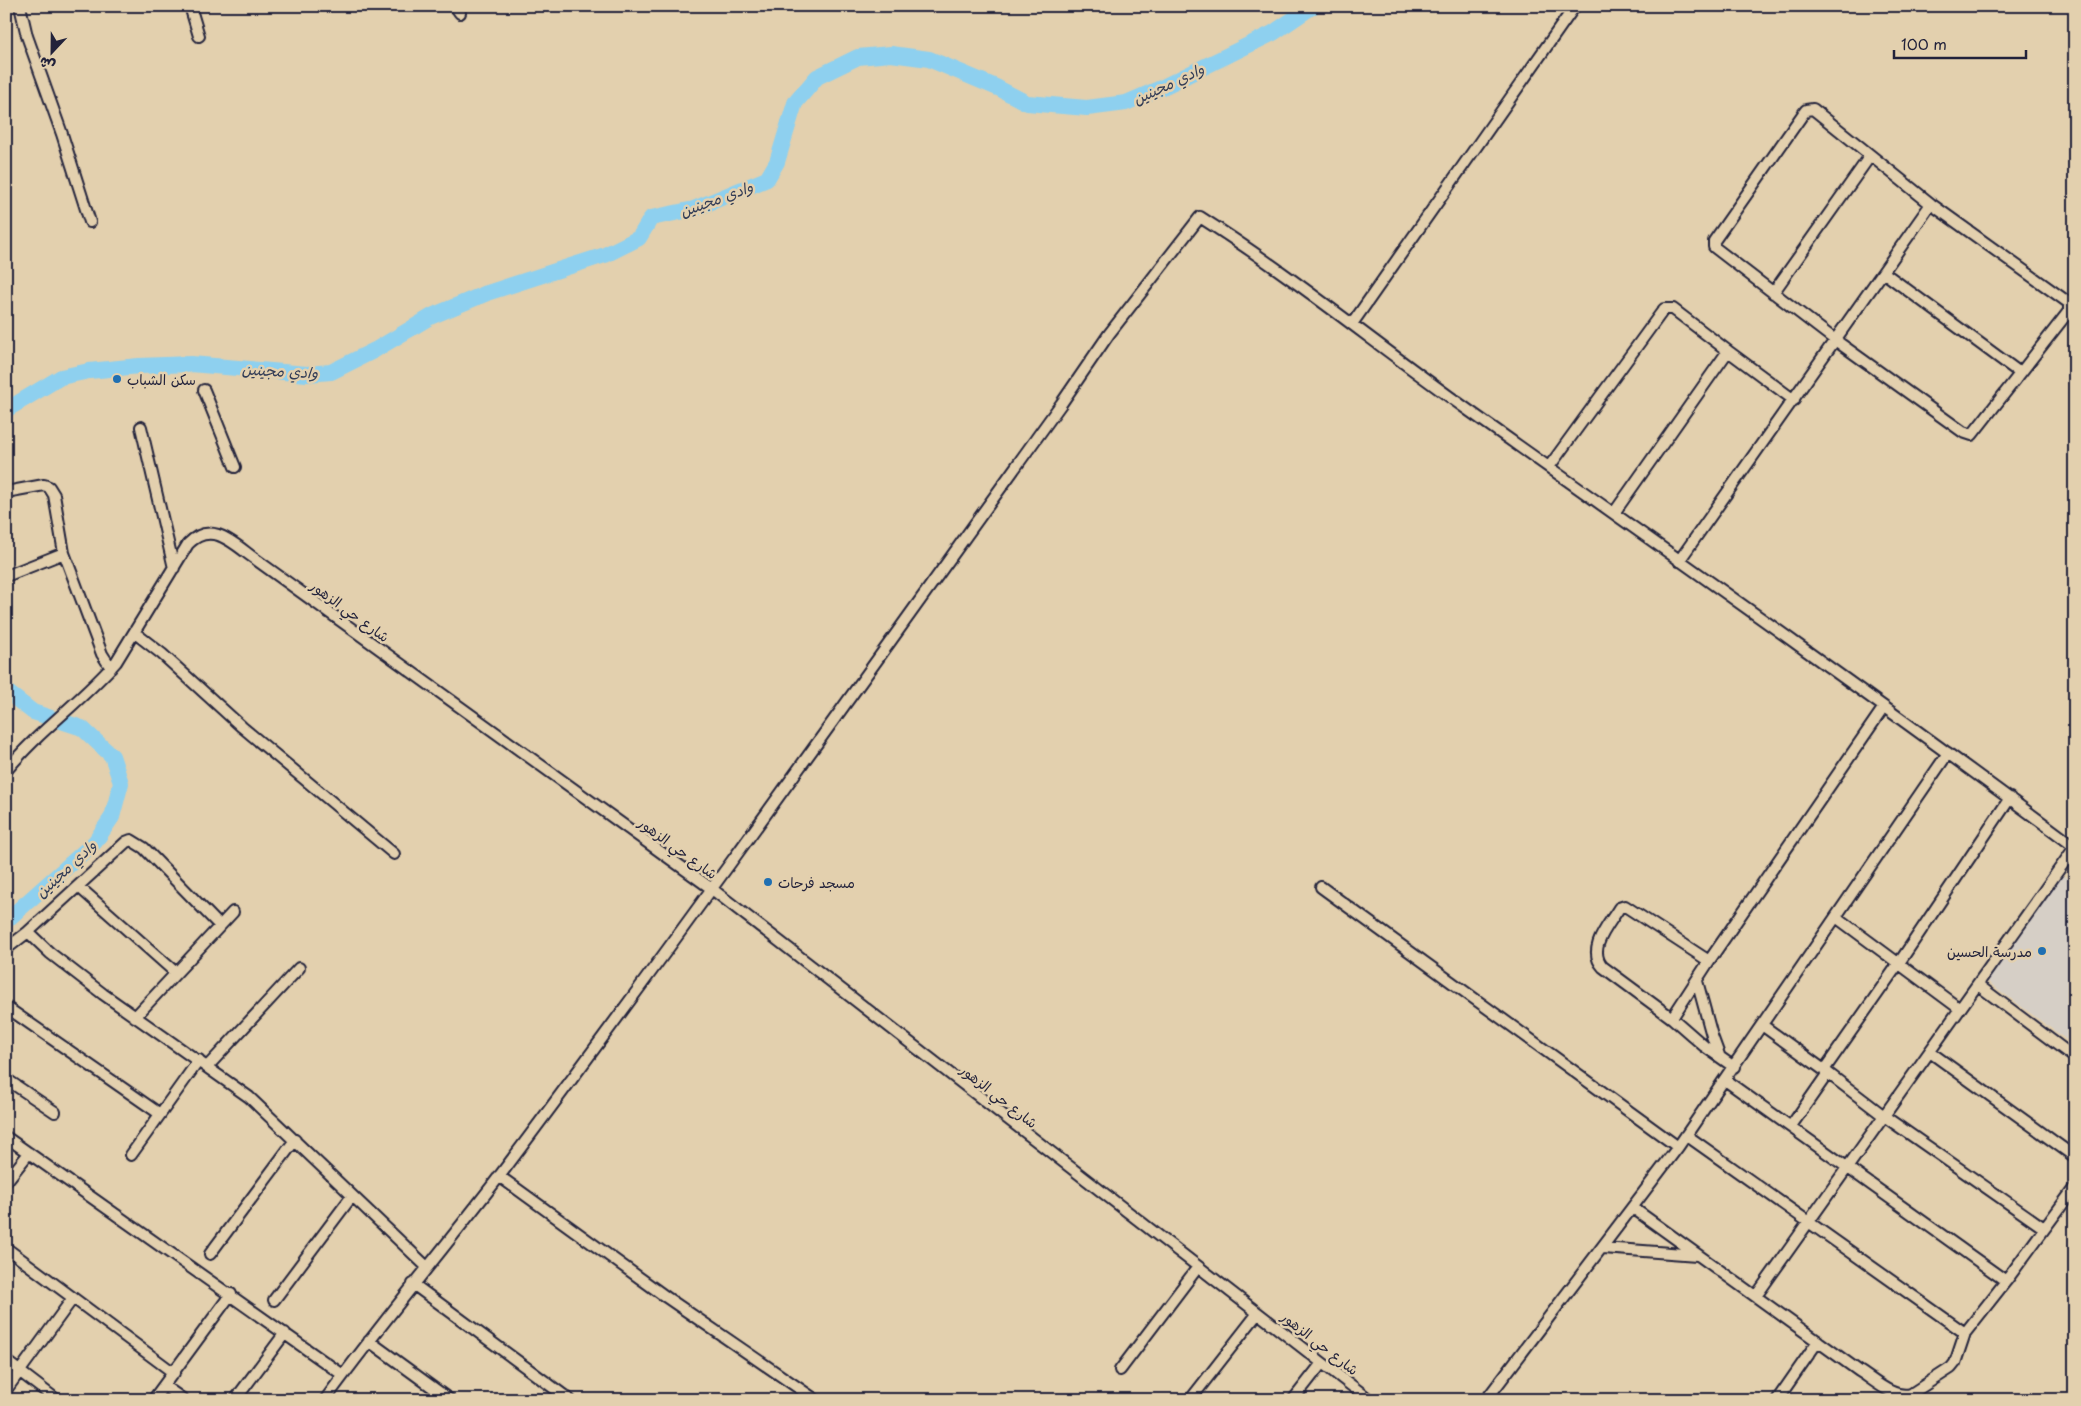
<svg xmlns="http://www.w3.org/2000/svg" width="2081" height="1406" viewBox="0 0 2081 1406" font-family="'Playpen Sans','Playpen Sans Arabic',sans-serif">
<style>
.built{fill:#d6cfc6}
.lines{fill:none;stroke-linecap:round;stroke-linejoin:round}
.river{stroke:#8ed0ef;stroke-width:16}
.minor-casing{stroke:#22223b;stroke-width:14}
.minor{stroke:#e3d0ae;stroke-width:10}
.poi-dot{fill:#1f6fb2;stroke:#e3d0ae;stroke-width:2}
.labels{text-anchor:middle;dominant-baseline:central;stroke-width:5;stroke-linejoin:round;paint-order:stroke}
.poi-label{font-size:14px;fill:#22223b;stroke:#e3d0ae;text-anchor:start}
.street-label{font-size:14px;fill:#22223b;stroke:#e3d0ae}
.water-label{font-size:15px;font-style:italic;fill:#323c56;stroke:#e3d0ae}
</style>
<rect width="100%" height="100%" fill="#e3d0ae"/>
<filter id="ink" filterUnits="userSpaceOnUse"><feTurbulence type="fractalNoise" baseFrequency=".02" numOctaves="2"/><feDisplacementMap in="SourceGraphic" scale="10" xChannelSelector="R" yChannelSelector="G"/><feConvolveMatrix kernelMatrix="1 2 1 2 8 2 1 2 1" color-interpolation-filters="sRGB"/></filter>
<g filter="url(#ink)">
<path class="built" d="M2062,875L2075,883V1046L1987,981Z"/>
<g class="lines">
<path class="river" d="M6,410L61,377L89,371L139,366L191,364L307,374L331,372L375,350L432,316L487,293L605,255L639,238L651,218L694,209L767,179L777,162L795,103L817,77L858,57L891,54L929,59L998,88L1027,103L1087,108L1126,103L1163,87L1273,33L1313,6
M6,691L33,712L82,728L112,756L121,783L112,817L95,842L6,921"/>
<defs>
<path id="minor" d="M20,6L27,36L62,134L90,222
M190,6L199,36
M455,6L460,13
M1813,109L1931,204L2069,303V311L1972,435L1963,432L1835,340L1714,247V241L1803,114L1806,110Z
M1883,272L2020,373
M1773,293L1870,156
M1352,324L1575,6
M1728,351L1794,400
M204,390L235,467
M141,427L174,568
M1549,467L1664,309H1673L1728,351L1614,513
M6,492L44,485L49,487L54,495L64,553L102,654L111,668
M1679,561L1931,204
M6,576L64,553
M135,633L162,654L242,727L394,854
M6,771C38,731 82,701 116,662L188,544C210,521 231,541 251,556L712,889L1370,1400
M79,887L176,973
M1321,887L1678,1147
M1836,917L1960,1009
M220,926L144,848L131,840L126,842L28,932L50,953L103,994L249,1097L427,1267
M6,949L28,932
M1709,961L1625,906L1619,908C1609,925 1586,949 1603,967L1672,1018L1704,1046L1734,1067
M1697,981L1712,1036L1719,1055
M1978,985L2075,1058
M6,1007L160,1114
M135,1017L233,912
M1672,1018L1709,961L1884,707
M1762,1025L1824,1070L1884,1116L2044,1228
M1930,1052L2075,1157
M208,1066L299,968
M1824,1070L1899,963L2010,798
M6,1079L55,1112
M1725,1080L2006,1281
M1791,1126L1828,1073
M1686,1135L1965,1333
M6,1137L343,1375
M131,1155L199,1060
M499,1176L666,1297L816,1400
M6,1182L29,1153
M1633,1208L1859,1371C1874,1380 1893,1399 1911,1394L1951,1368L1955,1363L1965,1333L2006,1281L2075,1187
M6,1248L174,1373
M1603,1248L1697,1255
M210,1254L295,1140
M413,1284L570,1400
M274,1300L352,1196
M369,1341L450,1400
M6,1361L57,1400
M1120,1370L1198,1267
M164,1386L184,1400
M6,1390L73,1298
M153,1400L231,1294
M235,1400L285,1333
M325,1400C381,1323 443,1250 501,1174C692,920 876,661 1061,404L1109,334L1200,217C1293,276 1378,346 1468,410C1671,554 1875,698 2075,847L1756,1296
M1190,1400L1258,1313
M1293,1400L1322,1363
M1486,1400L1678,1147L1948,753
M1777,1400L1818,1341"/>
</defs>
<use href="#minor" class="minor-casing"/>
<use href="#minor" class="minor"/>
</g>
</g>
<g class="poi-dot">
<circle cx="117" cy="379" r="5"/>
<circle cx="768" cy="882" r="5"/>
<circle cx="2042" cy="951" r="5"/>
</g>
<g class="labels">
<g class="poi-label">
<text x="127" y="379">سكن الشباب</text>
<text x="778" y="882">مسجد فرحات</text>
<text x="2032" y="951" text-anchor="end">مدرسة الحسين</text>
</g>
<g class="street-label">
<text transform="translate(350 611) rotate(36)">شارع حي الزهور</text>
<text transform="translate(678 848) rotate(36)">شارع حي الزهور</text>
<text transform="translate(999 1096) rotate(38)">شارع حي الزهور</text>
<text transform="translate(1320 1343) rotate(38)">شارع حي الزهور</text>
</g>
<g class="water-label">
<text transform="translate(1168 83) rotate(-25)">وادي مجينين</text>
<text transform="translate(716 198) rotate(-20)">وادي مجينين</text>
<text transform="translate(280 370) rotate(3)">وادي مجينين</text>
<text transform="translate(65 868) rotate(-43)">وادي مجينين</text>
</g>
</g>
<rect width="2081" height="1406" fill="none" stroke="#e3d0ae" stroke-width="25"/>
<rect x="12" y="12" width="2056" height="1381" fill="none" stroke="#22223b" stroke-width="2" filter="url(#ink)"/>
<g transform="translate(52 52) rotate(202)" stroke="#e3d0ae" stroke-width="4" paint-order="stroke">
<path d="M0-4L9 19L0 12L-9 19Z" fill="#22223b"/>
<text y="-8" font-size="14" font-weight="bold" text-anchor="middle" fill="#22223b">ش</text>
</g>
<path d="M1894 50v8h132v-8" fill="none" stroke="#22223b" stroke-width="2.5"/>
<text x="1901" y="50" font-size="15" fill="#22223b" stroke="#e3d0ae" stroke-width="4" paint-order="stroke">100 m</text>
</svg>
